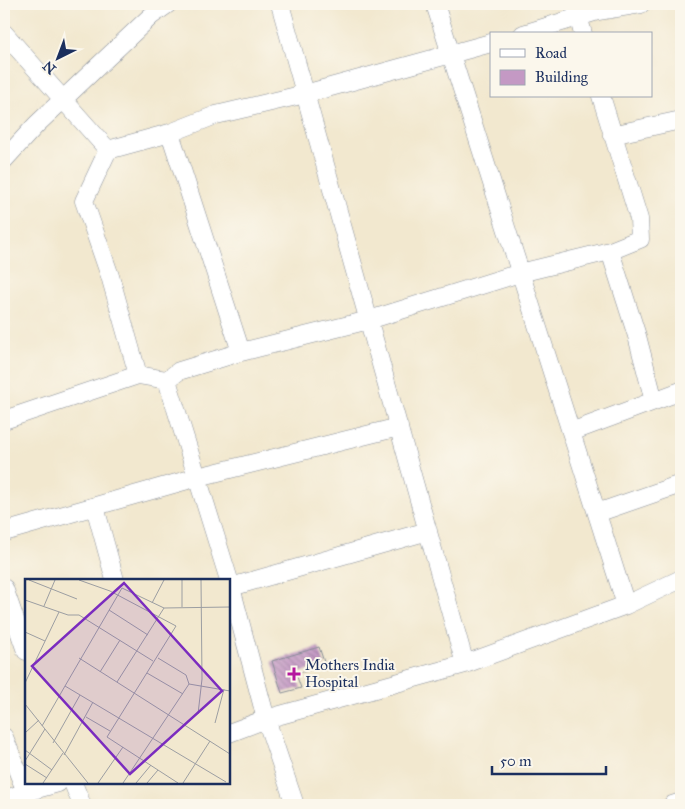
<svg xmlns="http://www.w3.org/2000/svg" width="685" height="809" viewBox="0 0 685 809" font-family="'IM FELL Great Primer',serif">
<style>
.building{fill:url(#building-back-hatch)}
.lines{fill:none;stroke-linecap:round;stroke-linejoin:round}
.street-casing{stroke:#868c96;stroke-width:19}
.street{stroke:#fff;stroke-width:18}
.poi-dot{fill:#b5179e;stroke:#fbf7ec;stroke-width:2}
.labels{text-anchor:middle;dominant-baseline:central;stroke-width:4;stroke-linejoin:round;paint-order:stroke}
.poi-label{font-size:15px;fill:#1b2f5e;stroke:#fbf7ec;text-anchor:start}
.inset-road{fill:none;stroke:#9c9ea2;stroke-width:1}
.view{fill:#7b2cbf;fill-opacity:0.15;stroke:#7b2cbf;stroke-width:2.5}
.inset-edge{fill:none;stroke:#1b2f5e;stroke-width:2.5}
</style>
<defs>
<pattern id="building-back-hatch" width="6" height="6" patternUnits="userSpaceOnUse" patternTransform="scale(1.25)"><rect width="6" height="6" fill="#c499c4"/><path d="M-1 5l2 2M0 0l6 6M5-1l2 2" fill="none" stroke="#9e7da2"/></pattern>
</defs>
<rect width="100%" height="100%" fill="#fbf7ec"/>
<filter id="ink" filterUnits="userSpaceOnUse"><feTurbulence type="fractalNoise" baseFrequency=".02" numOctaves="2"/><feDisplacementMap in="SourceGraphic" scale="10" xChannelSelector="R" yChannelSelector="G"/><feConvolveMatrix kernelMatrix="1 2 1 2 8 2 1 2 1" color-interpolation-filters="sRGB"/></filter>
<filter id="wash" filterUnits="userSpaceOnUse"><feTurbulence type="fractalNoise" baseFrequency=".0096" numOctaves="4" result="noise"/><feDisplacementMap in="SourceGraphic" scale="20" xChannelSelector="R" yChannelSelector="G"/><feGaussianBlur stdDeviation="1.12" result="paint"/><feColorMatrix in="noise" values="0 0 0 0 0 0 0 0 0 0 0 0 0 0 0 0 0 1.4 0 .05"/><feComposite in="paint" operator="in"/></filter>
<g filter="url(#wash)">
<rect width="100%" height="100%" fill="#f2e8cf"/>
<g id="blocks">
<path class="building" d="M319,647L325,665L296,674L301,688L282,693L272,661Z"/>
</g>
</g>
<g filter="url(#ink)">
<use href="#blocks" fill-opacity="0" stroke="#868c96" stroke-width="1"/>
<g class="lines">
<defs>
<path id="street" d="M280,4L465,664
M575,4L583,34
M4,33L108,150L84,201L110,276L138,375
M523,34L598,11L641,4
M170,133L241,352
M612,135L681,120
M108,150L170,133L216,115L305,94L491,43
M4,160L36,125L151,16L168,4
M610,251L637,336L654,401
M167,380L229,580
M4,420L138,375L167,380L179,371L241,352L369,320L520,273L610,251L640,239L639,219L601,96
M571,432L681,391
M95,507L115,580
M597,513L681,484
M4,532L198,477L399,427
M229,580L266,719L295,805
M231,587L428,531
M4,588L26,651
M626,605L681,579
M229,733L266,719L465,664L626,605L435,4
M4,737L26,792L58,783
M73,783L82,805
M4,800L26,792
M672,805L681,802"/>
</defs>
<use href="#street" class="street-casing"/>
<use href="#street" class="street"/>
</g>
</g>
<path class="poi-dot" d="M291.5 666.5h5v5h5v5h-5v5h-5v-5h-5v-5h5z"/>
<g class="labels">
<g class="poi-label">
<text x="305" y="665">Mothers India<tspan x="305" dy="17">Hospital</tspan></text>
</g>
</g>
<g transform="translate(25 579)">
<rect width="205" height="205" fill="#f2e8cf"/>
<path class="inset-road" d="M4,1L52,20M54,1L85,12L151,47L82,158L153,204M0,21L43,36H54L128,82M127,24L139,1M19,27L30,1M157,28V1M84,31L123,56M0,53L20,62M54,79L205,175M133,79L161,96L164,105L205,112M75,93L95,61M122,94L158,115M92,103L139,29M0,104L34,33M0,125L63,204M173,135L177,100L176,1M61,138L85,152M190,144L199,110M17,147L40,107M0,154L14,141M28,164L55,116M0,171L27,191M39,176L68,123M0,182L20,150M0,185L22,199M201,203L40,107L97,9L139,29L205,28M18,204L38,174M73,204L98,168M98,204L164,105M111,204L126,186M122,204L133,191M158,204L185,162"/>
<path class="view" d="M99,4L197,112L105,195L7,87Z"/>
<rect width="205" height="205" class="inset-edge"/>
</g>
<rect width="685" height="809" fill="none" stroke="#fbf7ec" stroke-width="20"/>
<rect x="490" y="32" width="162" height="65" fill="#fbf7ec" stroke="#a1a7b3"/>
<rect x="500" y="49" width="25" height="8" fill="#ffffff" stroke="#a1a7b3"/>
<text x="535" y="58" font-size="15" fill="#1b2f5e">Road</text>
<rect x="500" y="70" width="25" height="15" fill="#c499c4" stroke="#a1a7b3"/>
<text x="535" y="82" font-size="15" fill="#1b2f5e">Building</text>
<g transform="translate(58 58) rotate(222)" stroke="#fbf7ec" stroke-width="4" paint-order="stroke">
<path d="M0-4L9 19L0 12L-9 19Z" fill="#1b2f5e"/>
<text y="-8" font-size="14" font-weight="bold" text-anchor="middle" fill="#1b2f5e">N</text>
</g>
<path d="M492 766v8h114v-8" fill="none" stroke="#1b2f5e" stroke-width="2.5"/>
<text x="500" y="766" font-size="15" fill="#1b2f5e" stroke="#fbf7ec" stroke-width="4" paint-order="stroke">50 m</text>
</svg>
